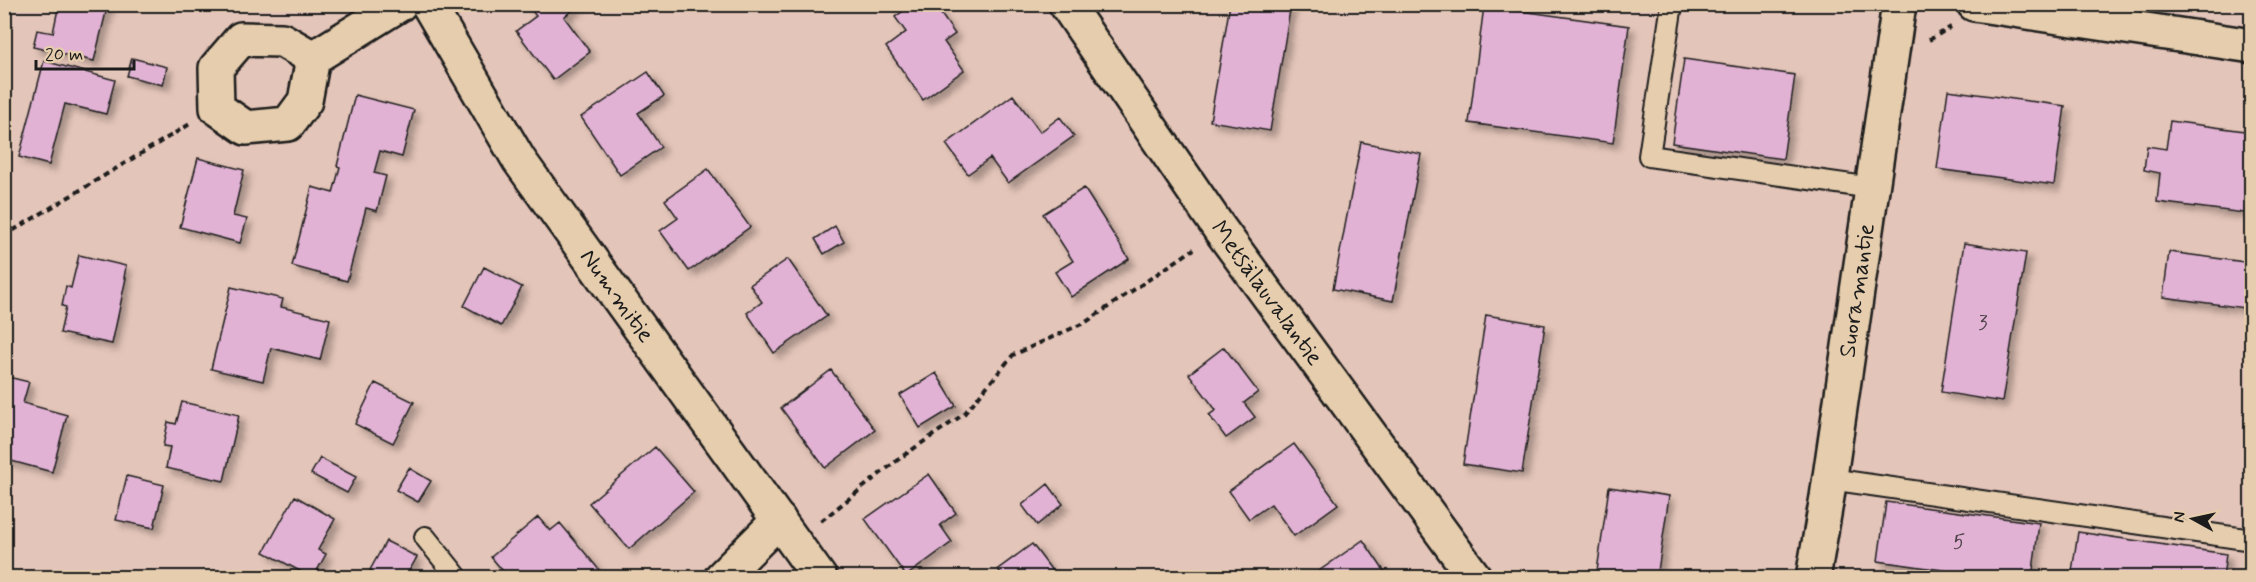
<svg xmlns="http://www.w3.org/2000/svg" width="2256" height="582" viewBox="0 0 2256 582" font-family="Mynerve,sans-serif">
<style>
.building{fill:#e1b2d4;stroke:#1c1c1c;stroke-width:1.5;filter:url(#shadow)}
.lines{fill:none;stroke-linecap:round;stroke-linejoin:round}
.service-casing{stroke:#1c1c1c;stroke-width:24}
.minor-casing{stroke:#1c1c1c;stroke-width:38}
.path{stroke:#1c1c1c;stroke-width:4;stroke-dasharray:6 4.5;stroke-linecap:butt}
.service{stroke:#e5cdad;stroke-width:20}
.minor{stroke:#e5cdad;stroke-width:33}
.labels{text-anchor:middle;dominant-baseline:central;stroke-width:4.5;stroke-linejoin:round;paint-order:stroke}
.number-label{font-size:21px;fill:#4d424a}
.street-label{font-size:24px;fill:#1c1c1c;stroke:#e5cdad}
</style>
<defs>
<filter id="shadow"><feDropShadow dx="5.5" dy="5.5" stdDeviation="3" flood-color="#0004"/></filter>
</defs>
<rect width="100%" height="100%" fill="#e4c5b9"/>
<filter id="ink" filterUnits="userSpaceOnUse"><feTurbulence type="fractalNoise" baseFrequency=".0167" numOctaves="2"/><feDisplacementMap in="SourceGraphic" scale="12" xChannelSelector="R" yChannelSelector="G"/><feConvolveMatrix kernelMatrix="1 2 1 2 8 2 1 2 1" color-interpolation-filters="sRGB"/></filter>
<g filter="url(#ink)">
<path class="building" d="M59,4H108L94,61L33,47L37,30L53,33Z
M527,4H580L564,17L590,52L553,80L516,31L536,16Z
M913,4H934L955,34L944,42L964,70L923,100L886,47L906,32L895,17Z
M1230,4H1291L1270,131L1210,121Z
M1484,6L1629,26L1613,143L1469,123Z
M132,58L167,67L163,85L127,76Z
M1684,59L1795,75L1783,159L1672,143Z
M44,61L115,80L106,114L65,104L49,165L19,157Z
M648,72L664,96L638,113L661,147L620,175L581,117Z
M1948,90L2065,106L2054,185L1937,169Z
M355,95L414,110L402,157L380,151L374,173L386,176L377,211L366,208L347,281L292,266L312,187L333,193L340,167L337,166Z
M1013,95L1040,132L1060,117L1074,136L1008,183L990,158L968,174L946,144Z
M2170,121L2252,132V214L2157,202L2160,173L2144,170L2147,146L2166,149Z
M1361,142L1421,154L1393,301L1333,289Z
M198,158L244,170L233,216L247,219L240,243L180,227Z
M708,169L750,227L689,271L660,231L678,218L665,200Z
M1084,188L1129,259L1071,297L1055,272L1073,261L1043,214Z
M835,226L844,242L824,254L815,239Z
M1964,243L2026,253L2002,402L1941,392Z
M2169,252L2252,263V309L2163,297Z
M79,255L126,266L124,278H126L112,344L60,333L66,307L62,306L66,286L71,288Z
M788,259L827,316L774,353L747,313L762,302L750,285Z
M484,267L522,287L501,326L464,306Z
M231,287L283,299L281,307L330,319L320,360L271,348L263,381L211,369Z
M1486,315L1545,325L1522,473L1463,464Z
M1224,347L1258,392L1244,403L1255,417L1226,438L1209,415L1216,410L1189,374Z
M831,370L875,430L825,468L781,408Z
M936,373L956,406L920,428L900,395Z
M4,376L29,382L23,403L67,415L52,472L4,459Z
M375,383L414,402L393,443L355,424Z
M182,402L239,415L224,481L166,468L170,447L163,446L168,422L176,424Z
M1294,444L1338,504L1294,536L1271,504L1249,519L1229,491Z
M655,447L694,492L629,549L589,503Z
M320,458L356,477L347,493L311,474Z
M409,468L431,481L418,502L396,490Z
M929,474L956,513L940,525L952,542L906,576L865,519Z
M127,476L164,485L154,528L116,520Z
M1048,484L1063,504L1037,525L1022,505Z
M1609,487L1669,496L1657,578H1596Z
M295,496L335,519L318,550L326,554L313,578L264,552Z
M1886,502L2039,523L2032,578H2000L1878,561Z
M538,517L550,531L560,523L606,578H542L540,575L537,578H509L491,557Z
M2078,532L2226,554L2223,578H2071Z
M1363,540L1389,578H1309Z
M386,541L417,557L405,578H382L370,570Z
M1032,544L1053,572L1046,578H1004L998,569Z"/>
<g class="lines">
<defs>
<path id="service" d="M1672,4L1649,156L1872,188
M1830,479L2252,540
M425,537L458,578"/>
<g id="minor">
<path id="s1" d="M428,4L519,160L820,578"/>
<path id="s2" d="M1066,4L1219,228L1475,578"/>
<path d="M1974,4L2252,46"/>
<path d="M313,58L282,40L241,39L216,68L217,108L246,128L288,124L305,101L313,58L400,4"/>
<path d="M721,578L779,520"/>
<path id="s3" d="M1813,578L1827,497L1899,4"/>
</g>
</defs>
<use href="#service" class="service-casing"/>
<use href="#minor" class="minor-casing"/>
<path class="path" d="M2250,4L2252,5
M1929,40L1951,27
M4,236L190,124
M821,521L900,458L964,414L1013,355L1086,322L1194,249"/>
<use href="#service" class="service"/>
<use href="#minor" class="minor"/>
</g>
</g>
<g class="labels">
<g class="number-label">
<text x="1983" y="323">3</text>
<text x="1959" y="542">5</text>
</g>
<g class="street-label">
<text stroke="none"><textPath href="#s3" startOffset="291">Suoramantie</textPath></text>
<text stroke="none"><textPath href="#s2" startOffset="352">Metsälauvalantie</textPath></text>
<text stroke="none"><textPath href="#s1" startOffset="348">Nummitie</textPath></text>
</g>
</g>
<rect width="2256" height="582" fill="none" stroke="#e5cdad" stroke-width="24"/>
<rect x="12" y="12" width="2232" height="558" fill="none" stroke="#1c1c1c" stroke-width="2" filter="url(#ink)"/>
<g transform="translate(2193 519) rotate(278)" stroke="#e5cdad" stroke-width="4.5" paint-order="stroke">
<path d="M0-4.5L10 22L0 15L-10 22Z" fill="#1c1c1c"/>
<text y="-9" font-size="16" font-weight="bold" text-anchor="middle" fill="#1c1c1c">N</text>
</g>
<path d="M36 60v9h98v-9" fill="none" stroke="#1c1c1c" stroke-width="3"/>
<text x="45" y="60" font-size="18" fill="#1c1c1c" stroke="#e5cdad" stroke-width="4.5" paint-order="stroke">20 m</text>
</svg>
